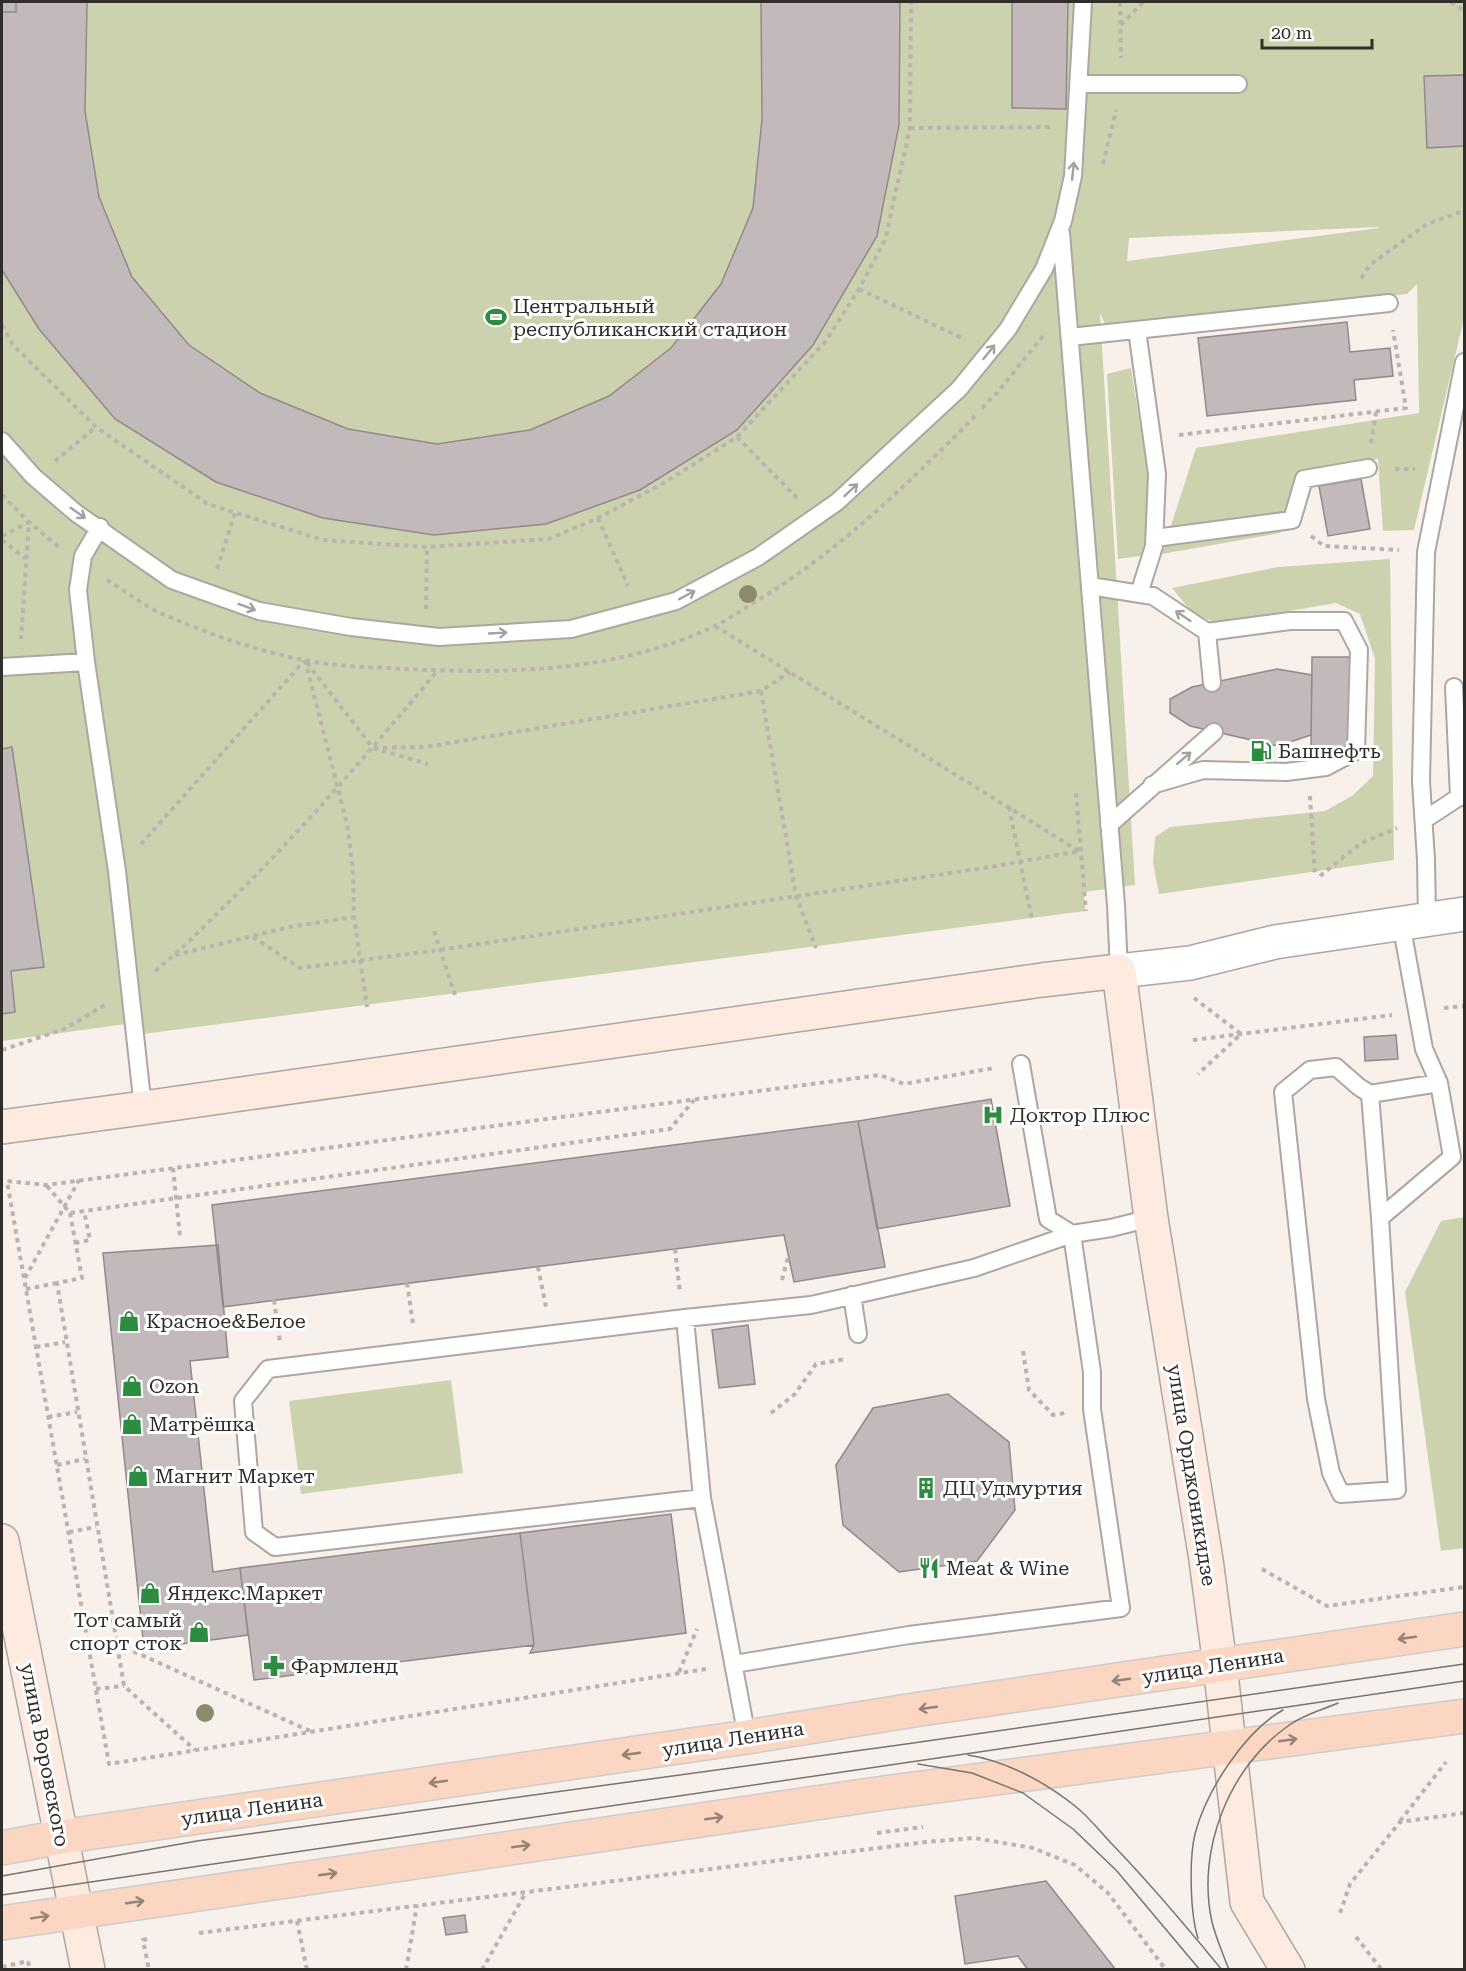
<svg xmlns="http://www.w3.org/2000/svg" width="1466" height="1971" viewBox="0 0 1466 1971" font-family="'Roboto Serif',serif">
<style>
.green{fill:#ccd2ae;fill-rule:evenodd}
.building{fill:#c2b9bb;stroke:#92898c;stroke-width:1.5}
.lines{fill:none;stroke-linecap:round;stroke-linejoin:round}
.service-casing{stroke:#ada6a1;stroke-width:20}
.minor-casing{stroke:#ada6a1;stroke-width:36}
.secondary-casing{stroke:#ada6a1;stroke-width:36}
.primary-casing{stroke:#cdcdcc;stroke-width:36}
.path{stroke:#bab3af;stroke-width:4;stroke-dasharray:4.5 4.5;stroke-linecap:butt}
.service{stroke:#fff;stroke-width:16}
.minor{stroke:#fff;stroke-width:33}
.secondary{stroke:#fdebe1;stroke-width:33}
.primary{stroke:#fbd6c2;stroke-width:33}
.tram{stroke:#797471;stroke-width:1.5}
.tree{fill:#8b8a6a}
.oneway{stroke:#a2a0a0}
.oneway2{stroke:#968276}
.labels{text-anchor:middle;dominant-baseline:central;stroke-width:6;stroke-linejoin:round;paint-order:stroke}
.poi-label{font-size:20px;fill:#302d2b;stroke:#fff;text-anchor:start}
.street-label{font-size:20px;fill:#302d2b;stroke:#fff}
</style>
<rect width="100%" height="100%" fill="#f8f0eb"/>
<path class="green" d="M2,2H1464V318L1414,530L1383,531L1378,459L1297,472L1280,533L1162,554L1196,448L1419,413L1417,284L1407,294L1133,327L1106,326L1100,313L1135,885L1084,892L1085,911L135,1035L133,1023L2,1041ZM1379,227V228L1127,261L1129,238Z
M1131,368L1148,474L1146,555L1118,559L1107,374Z
M1390,559L1394,860L1159,894L1153,862L1155,837L1170,827L1325,811L1352,796L1373,776L1375,659L1360,614L1336,603L1218,623L1194,615L1172,588L1278,567Z
M1464,1217V1548L1441,1551L1405,1292L1441,1221Z
M451,1380L463,1473L301,1494L289,1401Z"/>
<path class="building" d="M2,2H16V12H2Z
M16,2H87L85,111L99,197L132,277L189,345L260,393L348,429L437,444L530,430L609,396L671,348L721,284L753,208L762,119L761,2H900L899,125L877,236L813,345L737,430L640,490L546,524L434,535L323,518L216,482L115,419L39,329L2,270V12H16Z
M1012,2H1068L1066,109L1012,108Z
M1464,75V146L1427,148L1424,76Z
M1347,322L1350,352L1390,348L1393,376L1354,380L1356,400L1207,416L1198,338Z
M1361,479L1370,529L1328,536L1319,486Z
M1312,657H1353L1352,747H1311Z
M1277,669L1312,675L1311,735L1278,746L1190,726L1170,713V699L1192,687Z
M12,747L44,967L11,971L15,1012L2,1014V749Z
M1396,1035L1398,1059L1365,1061L1364,1037Z
M991,1099L1010,1206L877,1229L858,1121Z
M858,1121L885,1267L794,1282L784,1235L223,1307L212,1205Z
M218,1245L228,1357L190,1361L213,1572L240,1568L248,1635L144,1649L103,1253Z
M748,1325L755,1384L719,1388L712,1330Z
M948,1394L1009,1442L1015,1510L977,1561L899,1572L843,1525L836,1465L873,1408Z
M671,1514L686,1633L530,1653L534,1645L520,1533Z
M520,1533L534,1645L254,1680L240,1568Z
M1046,1881L1116,1970H1028L1018,1956L965,1964L955,1896Z
M465,1915L467,1932L446,1935L443,1918Z"/>
<g class="lines">
<defs>
<path id="service" d="M1079,84H1238
M1061,233L1116,905L1119,971
M1137,330L1157,474L1154,546L1139,594
M1070,337L1389,303
M2,441L33,476L76,513L172,580L259,611L351,627L439,637L571,629L676,601L758,557L837,502L959,389L1008,329L1044,269L1063,221L1073,176L1083,2
M100,527L83,556L78,590L86,662L117,871L143,1108
M1155,538L1292,520L1304,479L1368,468
M1090,586L1153,596L1207,632L1212,683
M2,667L86,662
M1454,687L1459,797
M1152,785L1203,770L1286,772L1326,767L1356,751L1359,650L1344,621H1290L1207,632
M1424,820L1459,797H1464
M1109,825L1214,732
M1427,919L1426,860L1421,781L1426,552L1464,362
M1370,1094L1359,1087L1336,1067L1310,1070L1283,1092L1316,1399L1331,1473L1341,1494L1397,1490L1380,1218L1370,1094L1439,1083L1424,1049L1401,923
M1380,1218L1452,1157L1439,1083
M852,1295L858,1334
M685,1318L702,1498
M734,1664L909,1635L1121,1608L1092,1409V1372L1072,1234L1048,1219L1021,1064
M747,1737L702,1498L275,1547L254,1532L243,1401L268,1369L685,1318L811,1305L974,1268L1072,1234L1111,1228L1151,1218"/>
<path id="minor" d="M1119,971L1190,963L1275,942L1464,914"/>
<path id="secondary" d="M2,1127L143,1108L1042,980L1119,971L1151,1218L1206,1560L1220,1665L1247,1902L1288,1970
M2,1541L88,1970"/>
<path id="primary" d="M2,1848L60,1837L747,1737L914,1710L1464,1629
M2,1923L884,1793L1464,1716"/>
</defs>
<use href="#service" class="service-casing"/>
<use href="#minor" class="minor-casing"/>
<use href="#secondary" class="secondary-casing"/>
<use href="#primary" class="primary-casing"/>
<path class="path" d="M1120,2L1121,58
M1451,2L1464,11
M1121,25L1143,2
M910,128L1050,127
M1103,164L1116,110
M1361,278L1371,264L1427,224L1464,211
M859,289L964,339
M2,325L13,345L96,427L208,504L323,540L427,547L549,539L598,518L662,484L737,437L825,342L859,289L885,240L910,128L911,2
M982,408L996,394L1043,336
M1179,435L1406,408L1393,330
M737,437L797,498
M1371,443L1376,412
M55,461L96,427
M1395,469H1415
M2,495L29,522L59,547
M598,518L628,586
M2,536L29,522L21,639
M1311,536L1324,546L1399,550
M2,540L26,559
M217,569L235,513
M107,580C126,591 145,607 165,615C209,634 257,651 304,660C337,667 372,667 405,669C511,674 617,672 715,626C728,620 740,611 753,603C836,554 907,485 975,416
M426,609L427,547
M715,626L1079,851
M305,660L347,824L353,870L354,917L367,1007
M307,663L373,748L428,764
M761,691L796,896L816,948
M374,748L425,747L761,691L790,672
M1076,793L1086,911
M1310,796L1315,876
M1009,807L1032,920
M141,844L304,661
M1320,876L1361,843L1397,828
M434,931L455,995
M253,937L300,968L439,950L984,868L1080,851
M175,955L289,927L354,917
M155,971C183,949 207,923 232,899C305,827 372,749 438,670
M1194,998L1241,1034L1198,1074
M1444,1008L1464,1006
M1193,1040L1392,1015
M2,1050L64,1029L105,1005
M173,1168L180,1237
M47,1186L70,1213L670,1129L694,1100
M70,1213L82,1278L57,1283L124,1686L195,1750
M75,1243L90,1240L84,1211
M675,1249L680,1293
M538,1267L546,1307
M25,1278L79,1180
M782,1280L788,1257
M407,1283L413,1324
M26,1289L57,1283
M274,1300L280,1342
M36,1347L65,1342
M1023,1351L1029,1390L1053,1415L1065,1413
M771,1413L795,1394L816,1364L846,1359
M48,1417L77,1412
M57,1465L85,1459
M69,1532L96,1527
M1262,1569L1327,1606L1464,1587
M117,1644L310,1731
M706,1669L109,1764L7,1181L46,1185L880,1075L904,1084L994,1068
M679,1672L697,1629
M96,1689L124,1686
M1400,1821L1446,1762
M877,1833L923,1827
M1340,1913L1350,1884L1400,1822L1464,1813
M297,1921L307,1970
M199,1933L926,1842L974,1838L1033,1848L1075,1865L1108,1893L1166,1970
M1356,1937L1382,1970
M147,1939L143,1940L149,1970
M2,1967L28,1961L30,1970
M406,1970L417,1905
M482,1970L526,1892"/>
<use href="#service" class="service"/>
<use href="#minor" class="minor"/>
<use href="#secondary" class="secondary"/>
<use href="#primary" class="primary"/>
<path class="tram" d="M968,1755C1006,1761 1045,1782 1075,1806C1088,1816 1099,1830 1110,1842C1150,1883 1186,1926 1222,1970
M918,1764L972,1773L1023,1793L1073,1829L1116,1870L1200,1970
M2,1876L197,1841L899,1745L1464,1664
M2,1895L1464,1681
M1198,1938C1190,1914 1189,1858 1195,1834C1206,1791 1245,1731 1283,1710
M1229,1970C1223,1954 1216,1938 1212,1922C1196,1851 1229,1767 1288,1726C1302,1715 1322,1710 1338,1703"/>
</g>
<g class="tree">
<circle cx="748" cy="594" r="9"/>
<circle cx="205" cy="1713" r="9"/>
</g>
<defs><path id="oneway-shaft" d="M-6 0H5M1.5-3L5.5 0L1.5 3" fill="none" stroke-width="1.6" stroke-linecap="round" stroke-linejoin="round" transform="scale(1.5)"/></defs>
<g class="oneway">
<use href="#oneway-shaft" transform="translate(1073 171) rotate(-84)"/>
<use href="#oneway-shaft" transform="translate(989 352) rotate(-51)"/>
<use href="#oneway-shaft" transform="translate(851 490) rotate(-43)"/>
<use href="#oneway-shaft" transform="translate(78 513) rotate(35)"/>
<use href="#oneway-shaft" transform="translate(687 595) rotate(-28)"/>
<use href="#oneway-shaft" transform="translate(247 607) rotate(20)"/>
<use href="#oneway-shaft" transform="translate(1183 616) rotate(-146)"/>
<use href="#oneway-shaft" transform="translate(498 633) rotate(-3)"/>
<use href="#oneway-shaft" transform="translate(1184 758) rotate(-41)"/>
</g>
<g class="oneway2">
<use href="#oneway-shaft" transform="translate(1407 1638) rotate(172)"/>
<use href="#oneway-shaft" transform="translate(1121 1680) rotate(172)"/>
<use href="#oneway-shaft" transform="translate(928 1708) rotate(172)"/>
<use href="#oneway-shaft" transform="translate(1288 1740) rotate(-8)"/>
<use href="#oneway-shaft" transform="translate(631 1754) rotate(172)"/>
<use href="#oneway-shaft" transform="translate(438 1782) rotate(172)"/>
<use href="#oneway-shaft" transform="translate(714 1818) rotate(-8)"/>
<use href="#oneway-shaft" transform="translate(521 1846) rotate(-8)"/>
<use href="#oneway-shaft" transform="translate(328 1874) rotate(-8)"/>
<use href="#oneway-shaft" transform="translate(135 1902) rotate(-8)"/>
<use href="#oneway-shaft" transform="translate(40 1917) rotate(-9)"/>
</g>
<defs>
<symbol id="stadium-bare" viewBox="-9 -9 18 18"><path d="M0-5a6.5 5 0 1 0 0 10a6.5 5 0 1 0 0-10ZM-3.5-1.8h7v3.6h-7Z" fill="#2c8c40" stroke="#fff" stroke-width="2.5" paint-order="stroke"/></symbol>
<symbol id="fuel-bare" viewBox="-9 -9 18 18"><path d="M-5.5-6h7V0h2V4h1.3V-2.5L3-4.5l.8-.8L6-3V5H2.5V1h-1V6h-7ZM-4.2-4.7v3.2H.2V-4.7Z" fill="#2c8c40" stroke="#fff" stroke-width="2.5" paint-order="stroke"/></symbol>
<symbol id="hospital-bare" viewBox="-9 -9 18 18"><path d="M-5-5h3v3.5h4V-5h3V5h-3V1.5h-4V5h-3Z" fill="#2c8c40" stroke="#fff" stroke-width="2.5" paint-order="stroke"/></symbol>
<symbol id="shop-bare" viewBox="-9 -9 18 18"><path d="M-5-2.5h2.3a2.7 3.5 0 0 1 5.4 0H5L5.5 6h-11ZM-1.5-2.5h3a1.5 2.3 0 0 0-3 0Z" fill="#2c8c40" stroke="#fff" stroke-width="2.5" paint-order="stroke"/></symbol>
<symbol id="building-bare" viewBox="-9 -9 18 18"><path d="M-4-6H4V6H1V3H-1V6H-4ZM-2.5-4.3h1.7v1.8h-1.7ZM.8-4.3h1.7v1.8H.8ZM-2.5-1h1.7V.8h-1.7ZM.8-1h1.7V.8H.8Z" fill="#2c8c40" stroke="#fff" stroke-width="2.5" paint-order="stroke"/></symbol>
<symbol id="restaurant-bare" viewBox="-9 -9 18 18"><path d="M-5-6h1v4h1v-4h1v4h1v-4h1v5L-1.5 .5V6h-2V.5L-5-1ZM5-6V6H3V1.5H1.5Q1.5-4 5-6Z" fill="#2c8c40" stroke="#fff" stroke-width="2.5" paint-order="stroke"/></symbol>
<symbol id="pharmacy-bare" viewBox="-9 -9 18 18"><path d="M-2-6h4v4h4v4h-4v4h-4v-4h-4v-4h4Z" fill="#2c8c40" stroke="#fff" stroke-width="2.5" paint-order="stroke"/></symbol>
</defs>
<g fill-rule="evenodd">
<use href="#stadium-bare" x="481" y="302" width="30" height="30"/>
<use href="#fuel-bare" x="1246" y="736" width="30" height="30"/>
<use href="#hospital-bare" x="978" y="1100" width="30" height="30"/>
<use href="#shop-bare" x="114" y="1306" width="30" height="30"/>
<use href="#shop-bare" x="117" y="1371" width="30" height="30"/>
<use href="#shop-bare" x="117" y="1409" width="30" height="30"/>
<use href="#shop-bare" x="123" y="1461" width="30" height="30"/>
<use href="#building-bare" x="911" y="1473" width="30" height="30"/>
<use href="#restaurant-bare" x="914" y="1553" width="30" height="30"/>
<use href="#shop-bare" x="135" y="1578" width="30" height="30"/>
<use href="#shop-bare" x="184" y="1617" width="30" height="30"/>
<use href="#pharmacy-bare" x="259" y="1651" width="30" height="30"/>
</g>
<g class="labels">
<g class="poi-label">
<text x="513" y="306">Центральный<tspan x="513" dy="23">республиканский стадион</tspan></text>
<text x="1278" y="751">Башнефть</text>
<text x="1010" y="1115">Доктор Плюс</text>
<text x="146" y="1321">Красное&amp;Белое</text>
<text x="149" y="1386">Ozon</text>
<text x="149" y="1424">Матрёшка</text>
<text x="155" y="1476">Магнит Маркет</text>
<text x="943" y="1488">ДЦ Удмуртия</text>
<text x="946" y="1568">Meat &amp; Wine</text>
<text x="167" y="1593">Яндекс.Маркет</text>
<text x="182" y="1620" text-anchor="end">Тот самый<tspan x="182" dy="23">спорт сток</tspan></text>
<text x="291" y="1666">Фармленд</text>
</g>
<g class="street-label">
<text transform="translate(1192 1475) rotate(81)">улица Орджоникидзе</text>
<text transform="translate(1213 1666) rotate(-9)">улица Ленина</text>
<text transform="translate(733 1739) rotate(-9)">улица Ленина</text>
<text transform="translate(45 1755) rotate(79)">улица Воровского</text>
<text transform="translate(252 1809) rotate(-8)">улица Ленина</text>
</g>
</g>
<rect width="1466" height="1971" fill="none" stroke="#302d2b" stroke-width="6"/>
<path d="M1262 39v9h110v-9" fill="none" stroke="#302d2b" stroke-width="3"/>
<text x="1271" y="39" font-size="18" fill="#302d2b" stroke="#ffffff" stroke-width="4.5" paint-order="stroke">20 m</text>
</svg>
